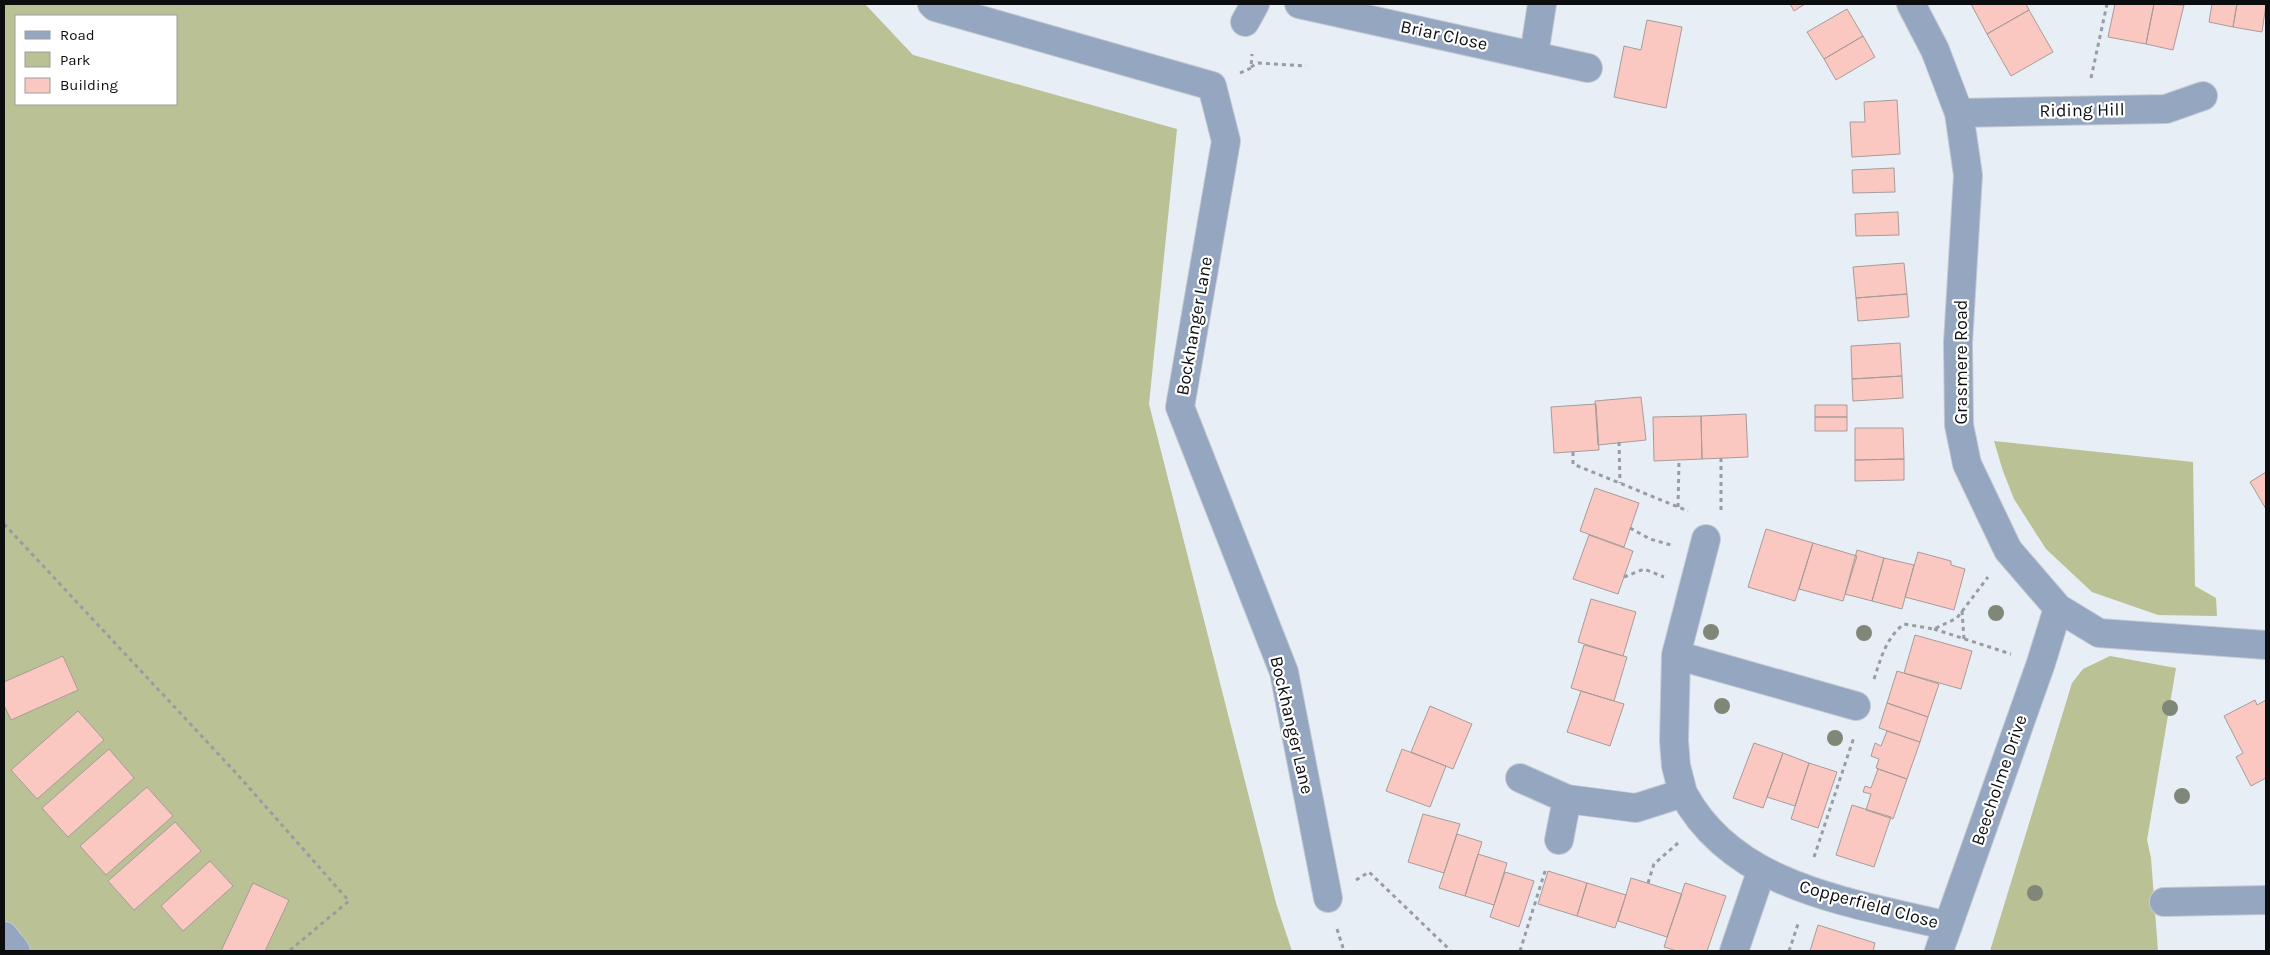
<svg xmlns="http://www.w3.org/2000/svg" width="2270" height="955" viewBox="0 0 2270 955" font-family="Karla,sans-serif">
<style>
.green{fill:#b9c195;fill-rule:evenodd}
.building{fill:#fbc8c1;stroke:#a79c9a}
.lines{fill:none;stroke-linecap:round;stroke-linejoin:round}
.minor-casing{stroke:#c4cad1;stroke-width:30}
.path{stroke:#989da3;stroke-width:3;stroke-dasharray:4 4;stroke-linecap:butt}
.minor{stroke:#95a6c1;stroke-width:28}
.tree{fill:#818778}
.labels{text-anchor:middle;dominant-baseline:central;stroke-width:4.5;stroke-linejoin:round;paint-order:stroke}
.street-label{font-size:18px;fill:#0b0d0f;stroke:#fff}
</style>
<rect width="100%" height="100%" fill="#e7eef6"/>
<path class="green" d="M4,4H865L913,55L1177,129L1149,404L1276,903L1292,951H4ZM16,16H176V104H16Z
M1994,441L2193,462L2195,586L2216,598L2217,616L2158,615L2092,592L2046,549L2014,499L2003,471Z
M2110,656L2176,668L2147,840L2151,858L2158,951H1990L2072,683L2083,669Z"/>
<path class="building" d="M1790,4H1805L1794,11Z
M1971,4H2026L2029,10L1987,34Z
M2115,4H2154L2146,44L2108,37Z
M2154,4L2184,5L2173,50L2146,44Z
M2212,4H2237L2233,27L2209,22Z
M2237,4H2266L2262,32L2233,27Z
M1847,9L1863,36L1824,59L1807,32Z
M2029,10L2053,52L2011,76L1987,34Z
M1647,20L1682,27L1666,108L1614,97L1624,46L1641,50Z
M1863,36L1875,57L1836,80L1824,59Z
M1897,100L1900,154L1852,157L1850,122H1865L1864,102Z
M1894,168L1895,192L1853,193L1852,170Z
M1898,212L1899,235L1856,236L1855,214Z
M1904,263L1907,294L1856,298L1853,267Z
M1907,294L1909,317L1858,321L1856,298Z
M1900,343L1902,376L1852,379L1851,346Z
M1902,376L1903,398L1853,401L1852,379Z
M1641,397L1646,440L1598,445L1595,401Z
M1596,404L1599,450L1554,453L1551,407Z
M1815,405H1847V417H1815Z
M1746,414L1748,457L1702,459L1701,416Z
M1701,416L1702,459L1654,461L1653,417Z
M1815,417H1847V431H1815Z
M1855,428H1903L1904,459L1855,460Z
M1904,459V480L1855,481V460Z
M2266,472V509L2250,482Z
M1595,488L1639,503L1624,547L1580,531Z
M1766,529L1813,543L1795,601L1748,587Z
M1589,535L1633,551L1618,594L1573,579Z
M1813,543L1857,556L1843,601L1799,589Z
M1857,550L1884,558L1872,601L1845,594Z
M1918,552L1951,561V565L1965,569L1954,610L1905,597Z
M1884,558L1914,565L1902,609L1872,601Z
M1591,599L1636,612L1623,656L1578,642Z
M1915,635L1972,651L1961,689L1904,673Z
M1584,645L1627,657L1614,701L1571,688Z
M63,656L78,690L11,720L4,705V682Z
M1897,671L1939,684L1928,717L1887,703Z
M1581,691L1624,704L1610,746L1567,732Z
M2255,700L2257,705L2266,700V778L2251,786L2236,757L2243,753L2224,716Z
M1887,703L1928,717L1920,742L1879,728Z
M1430,706L1472,724L1453,769L1411,752Z
M78,711L104,740L37,799L11,770Z
M1887,731L1920,742L1907,779L1876,768L1879,759L1871,756L1875,743L1881,746Z
M1754,743L1783,753L1763,808L1733,798Z
M109,749L134,778L68,837L42,808Z
M1402,749L1446,766L1430,807L1386,791Z
M1783,753L1809,763L1795,806L1767,797Z
M1809,763L1837,772L1818,828L1791,819Z
M1878,769L1907,779L1893,819L1866,810L1871,794L1863,792L1865,786L1871,788Z
M147,787L173,816L106,875L80,846Z
M1852,805L1891,817L1874,867L1836,855Z
M1423,814L1460,824L1444,873L1408,862Z
M175,822L201,851L134,910L108,881Z
M1457,834L1482,842L1465,896L1439,888Z
M1478,854L1507,863L1494,905L1465,896Z
M210,861L233,886L183,931L161,906Z
M1548,871L1587,883L1577,916L1538,904Z
M1505,872L1534,881L1519,927L1490,917Z
M1631,878L1682,894L1667,937L1618,921Z
M253,883L289,900L265,951H221Z
M1587,883L1626,895L1615,928L1577,916Z
M1685,883L1726,896L1707,951H1677L1664,947Z
M1818,925L1875,943L1873,951H1810Z"/>
<g class="lines">
<defs>
<path id="minor" d="M932,4L935,7L1212,86L1226,141L1180,407L1284,672L1328,898
M1299,4L1588,68
M1911,4L1935,50L1959,113L1968,175L1958,343L1959,425L1967,464L2008,550L2058,608L2099,633L2266,645
M1245,22L1255,4
M1534,55L1542,4
M1959,113L2166,109L2203,96
M1676,655L1856,706
M1520,778L1567,799
M1683,793L1676,766L1674,741L1676,655L1706,539
M1559,840L1567,799L1636,808L1683,793C1734,889 1852,902 1948,926
M2164,902L2266,900
M4,936L16,951
M1734,951L1761,872
M1939,951L2041,663L2058,608"/>
</defs>
<use href="#minor" class="minor-casing"/>
<path class="path" d="M1251,67L1258,63L1306,66
M1240,73L1251,68L1252,54
M2091,78L2107,4
M1619,442L1620,483
M1573,452V464L1688,511
M1678,507L1679,460
M1721,510V458
M4,524L237,774L349,901L289,951
M1630,528L1650,539L1671,545
M1624,577L1644,569L1664,577
M1962,611L1964,639
M1934,629L2011,654
M1874,679C1881,658 1886,638 1904,624L1934,629L1957,618L1988,577
M1814,857L1854,737
M1356,880L1369,872L1451,951
M1648,883L1654,864L1678,843
M1337,929L1344,951
M1520,951L1546,868
M1789,951L1799,921"/>
<use href="#minor" class="minor"/>
</g>
<g class="tree">
<circle cx="1996" cy="613" r="8"/>
<circle cx="1711" cy="632" r="8"/>
<circle cx="1864" cy="633" r="8"/>
<circle cx="1722" cy="706" r="8"/>
<circle cx="2170" cy="708" r="8"/>
<circle cx="1835" cy="738" r="8"/>
<circle cx="2182" cy="796" r="8"/>
<circle cx="2035" cy="893" r="8"/>
</g>
<g class="labels">
<g class="street-label">
<text transform="translate(1444 35) rotate(12)">Briar Close</text>
<text transform="translate(2082 110) rotate(-1)">Riding Hill</text>
<text transform="translate(1194 326) rotate(-80)">Bockhanger Lane</text>
<text transform="translate(1961 362) rotate(-90)">Grasmere Road</text>
<text transform="translate(1292 725) rotate(77)">Bockhanger Lane</text>
<text transform="translate(1999 780) rotate(-71)">Beecholme Drive</text>
<text transform="translate(1869 904) rotate(15)">Copperfield Close</text>
</g>
</g>
<rect width="2270" height="955" fill="none" stroke="#0b0d0f" stroke-width="10"/>
<rect x="15" y="15" width="162" height="90" fill="#ffffff" stroke="#9d9e9f"/>
<rect x="25" y="31" width="25" height="8" fill="#95a6c1" stroke="#9d9e9f"/>
<text x="60" y="40" font-size="15" fill="#0b0d0f">Road</text>
<rect x="25" y="52" width="25" height="15" fill="#b9c195" stroke="#9d9e9f"/>
<text x="60" y="65" font-size="15" fill="#0b0d0f">Park</text>
<rect x="25" y="78" width="25" height="15" fill="#fbc8c1" stroke="#9d9e9f"/>
<text x="60" y="90" font-size="15" fill="#0b0d0f">Building</text>
</svg>
